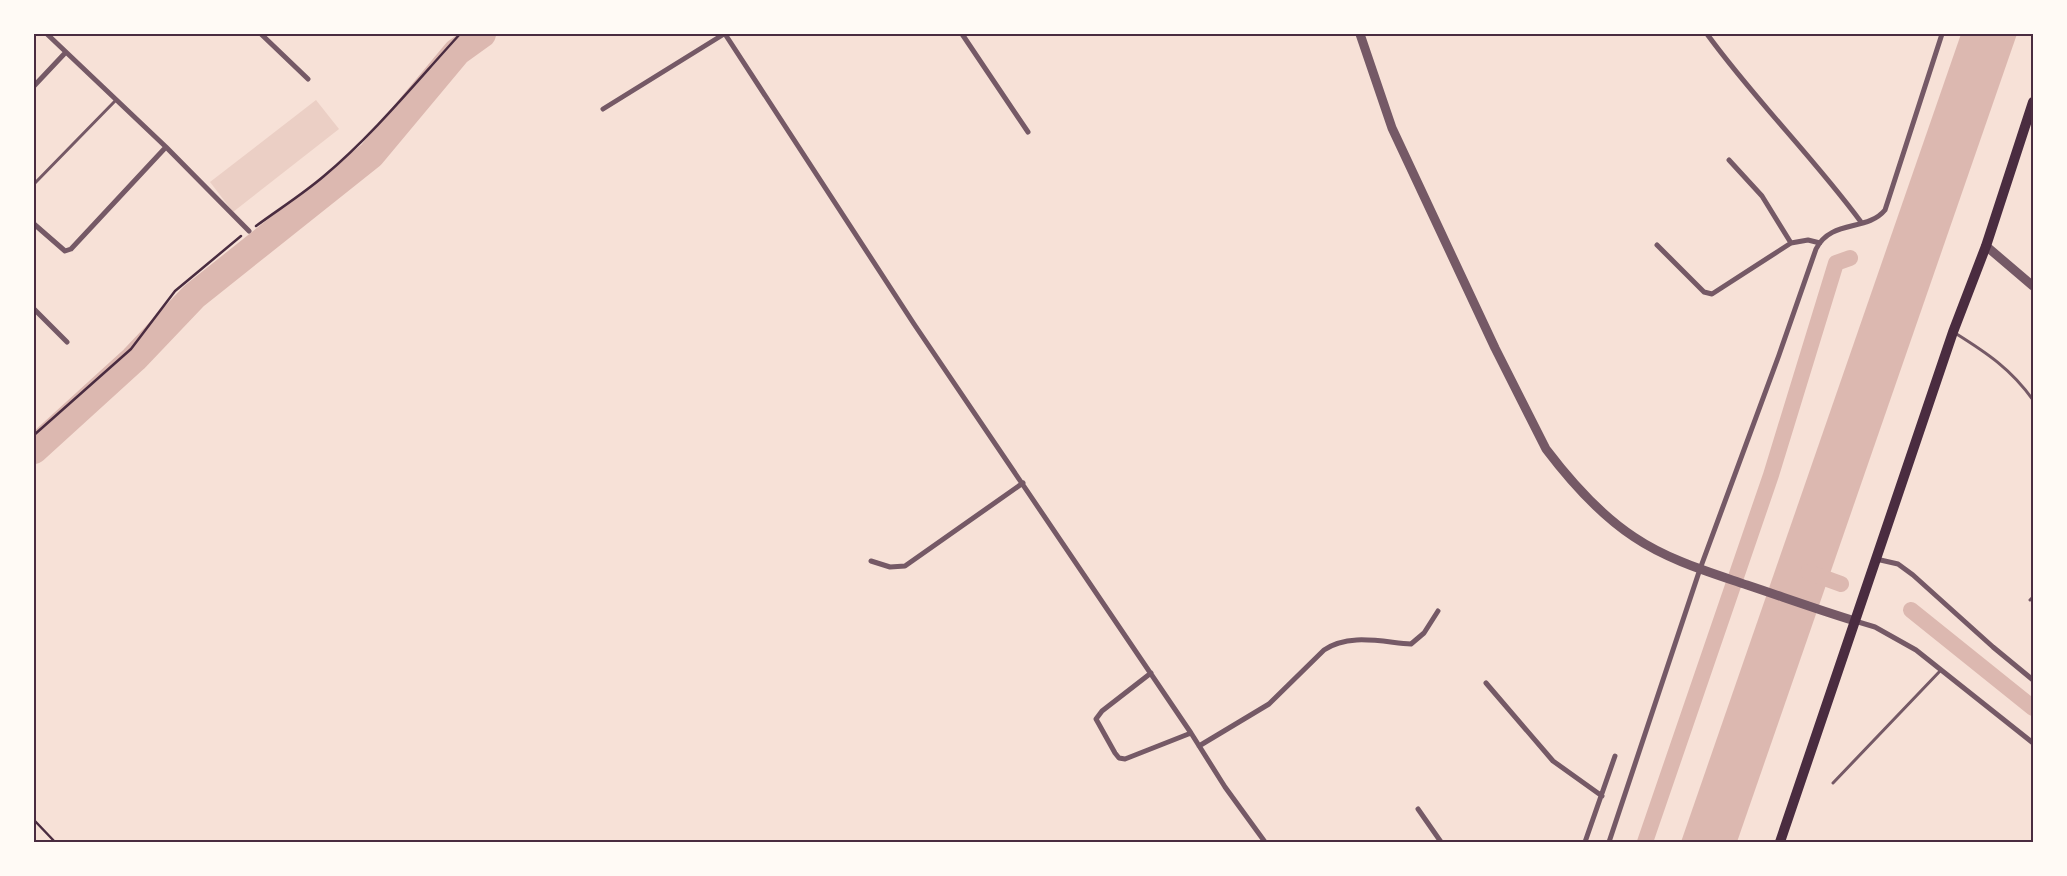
<svg xmlns="http://www.w3.org/2000/svg" width="2067" height="876" viewBox="0 0 2067 876" font-family="Karla,sans-serif">
<style>
.green{fill:#ebcfc5}
.water{fill:#dcb8b0}
.lines{fill:none;stroke-linecap:round;stroke-linejoin:round}
.canal{stroke:#dcb8b0;stroke-width:16}
.river{stroke:#dcb8b0;stroke-width:28}
.path{stroke:#4a2c40;stroke-width:2.5}
.service{stroke:#755966;stroke-width:3}
.minor{stroke:#755966;stroke-width:5}
.tertiary{stroke:#755966;stroke-width:9}
.primary{stroke:#4a2c40;stroke-width:10}
.neatline{fill:none;stroke:#4a2c40;stroke-width:2}
</style>
<rect width="100%" height="100%" fill="#f7e1d7"/>
<path class="green" d="M316,100L339,129L233,212L210,182Z"/>
<path class="water" d="M1961,34H2017L1737,842H1681Z"/>
<g class="lines">
<path class="canal" d="M1808,572L1841,584
M1911,610L2033,708
M1645,842L1771,475L1836,263L1850,258"/>
<path class="river" d="M34,450L134,359L194,296L371,155L457,52L482,34"/>
<path class="path" d="M256,226C279,209 303,194 324,176C374,134 416,82 460,34
M34,435L131,349L175,291L241,236
M34,820L55,842"/>
<path class="service" d="M34,184L116,100
M1955,333C1987,353 2011,369 2033,400
M2030,600L2033,597
M1833,783L1941,670"/>
<path class="minor" d="M47,34L166,147L249,231
M261,34L308,79
M725,34L914,324L1191,733L1225,787L1265,842
M962,34L1028,132
M1707,34C1755,100 1813,157 1861,222
M34,86L66,52
M603,109L724,34
M1729,160L1762,196L1791,243
M34,224L65,251L71,249L166,147
M1657,245L1704,292L1712,294L1791,243L1808,240L1820,243
M34,309L67,342
M1876,559L1898,564L1913,575L1993,647L2033,680
M871,561L890,567L905,566L1023,483
M1855,621L1875,627L1916,650L2033,743
M1151,673L1102,711L1096,719L1115,753L1119,758L1125,759L1191,733
M1486,683L1553,761L1602,796
M1199,746L1269,704L1324,650C1349,633 1382,642 1411,644L1424,633L1438,611
M1418,809L1441,842
M1585,842L1615,756
M1609,842L1700,569L1779,355L1816,249C1831,219 1867,232 1885,210L1942,34"/>
<path class="tertiary" d="M1360,34L1392,128L1495,348L1546,449C1571,482 1599,514 1634,537C1668,560 1709,572 1747,585C1783,597 1819,610 1855,621
M1986,246L2033,286"/>
<path class="primary" d="M1780,842L1953,332L1986,246L2033,102"/>
</g>
<rect width="2067" height="876" fill="none" stroke="#fffaf5" stroke-width="70"/>
<rect x="35" y="35" width="1997" height="806" class="neatline"/>
</svg>
